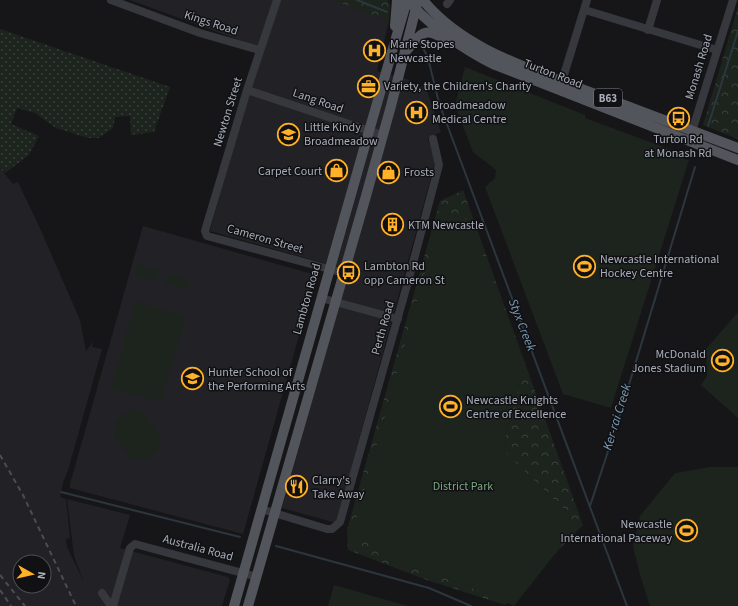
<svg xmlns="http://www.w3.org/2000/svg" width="738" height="606" viewBox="0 0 738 606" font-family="'Source Sans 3',sans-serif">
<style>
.built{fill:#222226;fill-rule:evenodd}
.grass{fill:url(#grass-dots)}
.park{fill:url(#park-crowns)}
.garden{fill:#1c241d}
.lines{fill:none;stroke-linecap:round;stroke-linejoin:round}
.stream{stroke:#2b363e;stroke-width:2}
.minor{stroke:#37383e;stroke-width:8}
.major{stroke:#53555d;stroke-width:10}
.rail{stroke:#4a4d53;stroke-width:2;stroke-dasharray:5 4;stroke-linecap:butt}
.labels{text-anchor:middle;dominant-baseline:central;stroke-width:3;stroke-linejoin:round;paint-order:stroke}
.shield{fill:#111114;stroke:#7b7f88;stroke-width:1}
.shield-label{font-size:11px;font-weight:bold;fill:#a8aeba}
.street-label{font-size:12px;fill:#a8aeba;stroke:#111114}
.poi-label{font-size:12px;fill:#a8aeba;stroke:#111114;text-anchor:start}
.park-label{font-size:12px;fill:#7da67f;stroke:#111114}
.water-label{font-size:13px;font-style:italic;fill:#7c9db7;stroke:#111114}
</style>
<defs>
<pattern id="grass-dots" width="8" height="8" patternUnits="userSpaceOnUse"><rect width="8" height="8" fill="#1c241d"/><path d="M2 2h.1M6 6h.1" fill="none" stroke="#3a413c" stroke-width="1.8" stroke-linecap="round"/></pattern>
<pattern id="park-crowns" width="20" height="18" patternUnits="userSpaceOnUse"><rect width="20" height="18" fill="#1c241d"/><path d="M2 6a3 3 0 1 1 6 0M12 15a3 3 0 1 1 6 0" fill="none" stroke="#3a413c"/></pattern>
</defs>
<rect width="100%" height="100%" fill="#161619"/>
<path class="built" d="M130,0H334L389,21L377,71L410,80L407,92L425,85L441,132L428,139L436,159L336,523L282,508L349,270L210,231L261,48Z
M0,168L13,184L18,182L39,226L80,320L86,351L94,341L92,347L102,349L69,467L63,483L60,497L66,499L70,538L66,539L67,547L84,582L74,556L67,499L130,515L120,548L228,577L230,580L222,606H0ZM20,562H44V586H20Z
M143,226L316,275L243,534L70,488V484Z"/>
<path class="grass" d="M0,29L170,87L154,132L131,135L130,116L115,117L113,128L99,138H88L56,128L35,113L17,108L11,124L39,136L29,155L5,173L0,168Z"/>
<path class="park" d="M333,0H388L390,6L389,21Z
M738,7V139L703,125Z
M463,190L583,525L505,605L427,580L348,550L347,530L440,201Z"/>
<path class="garden" d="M465,67L585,115V118L685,155L684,159L689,160L611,408L563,394L485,187L495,178L496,170L473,152L455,105Z
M442,212L469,220L525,364L502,449L571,516L566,540L514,606L446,577L393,562L380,546L351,538Z
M137,265L158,271L155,281L135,275Z
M168,274L188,280L186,289L165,284Z
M136,302L186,316L161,402L111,388Z
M738,312V418L701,385L707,376L706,349Z
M132,409L141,410L160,434L158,450L147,459H132L114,437L115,421Z
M710,467H738V606H650L640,575L633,546L640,516L675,473Z
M334,585L408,606H328Z"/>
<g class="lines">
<path class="stream" d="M357,0L387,12
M421,44L428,58L439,103L627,606
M708,126L738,31
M61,492L240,537
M590,506L618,421L695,167
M276,546L429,588L471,606"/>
<path class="minor" d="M111,0L200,33L259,50
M277,0L247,90L205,231L207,236L344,273
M447,4L450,0
M585,10L717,50
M648,30L657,0
M562,81L587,0
M247,90L382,135
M689,141L733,0
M321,298L398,319
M261,509L327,529H332L340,522L409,278L439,165L433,139
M102,593L111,606
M113,606L130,548L135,544L257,577"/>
<path class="major" d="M423,0C464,51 537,71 595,94C643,112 690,130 738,148
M412,5C433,28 465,50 493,64L738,160
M395,26L397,0
M407,50C418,37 424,25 442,38
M234,606L369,131L407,0
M248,606L366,196L391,106L418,0"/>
<path class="rail" d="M0,455L23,495L76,606
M0,575L25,606
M0,590L11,606"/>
</g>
<defs>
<symbol id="hospital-ring" viewBox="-11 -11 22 22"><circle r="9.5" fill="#111114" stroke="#ffb128" stroke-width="1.5"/><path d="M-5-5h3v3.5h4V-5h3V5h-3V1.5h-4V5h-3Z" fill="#ffb128"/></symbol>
<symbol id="office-ring" viewBox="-11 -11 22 22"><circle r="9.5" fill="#111114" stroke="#ffb128" stroke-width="1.5"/><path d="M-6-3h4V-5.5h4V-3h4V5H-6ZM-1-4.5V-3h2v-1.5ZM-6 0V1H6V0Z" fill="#ffb128"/></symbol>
<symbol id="bus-ring" viewBox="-11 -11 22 22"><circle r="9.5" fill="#111114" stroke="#ffb128" stroke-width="1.5"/><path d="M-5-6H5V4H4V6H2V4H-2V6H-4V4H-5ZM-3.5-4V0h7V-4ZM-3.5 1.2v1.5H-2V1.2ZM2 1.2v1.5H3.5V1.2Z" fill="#ffb128"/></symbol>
<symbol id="school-ring" viewBox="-11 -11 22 22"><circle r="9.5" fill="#111114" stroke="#ffb128" stroke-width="1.5"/><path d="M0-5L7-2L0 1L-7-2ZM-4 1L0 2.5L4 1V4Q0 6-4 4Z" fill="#ffb128"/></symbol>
<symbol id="shop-ring" viewBox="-11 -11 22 22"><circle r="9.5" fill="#111114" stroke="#ffb128" stroke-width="1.5"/><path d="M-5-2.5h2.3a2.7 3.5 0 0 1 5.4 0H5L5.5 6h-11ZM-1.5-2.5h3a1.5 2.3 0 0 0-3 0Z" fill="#ffb128"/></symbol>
<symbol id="building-ring" viewBox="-11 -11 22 22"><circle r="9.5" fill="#111114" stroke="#ffb128" stroke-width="1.5"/><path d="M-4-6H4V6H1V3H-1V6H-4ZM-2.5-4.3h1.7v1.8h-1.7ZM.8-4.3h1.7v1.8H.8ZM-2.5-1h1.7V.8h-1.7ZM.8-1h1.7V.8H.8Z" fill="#ffb128"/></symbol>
<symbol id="stadium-ring" viewBox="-11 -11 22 22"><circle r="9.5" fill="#111114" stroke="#ffb128" stroke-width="1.5"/><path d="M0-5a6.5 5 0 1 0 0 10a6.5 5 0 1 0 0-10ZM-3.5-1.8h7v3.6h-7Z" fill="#ffb128"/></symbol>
<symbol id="restaurant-ring" viewBox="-11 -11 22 22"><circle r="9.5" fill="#111114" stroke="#ffb128" stroke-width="1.5"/><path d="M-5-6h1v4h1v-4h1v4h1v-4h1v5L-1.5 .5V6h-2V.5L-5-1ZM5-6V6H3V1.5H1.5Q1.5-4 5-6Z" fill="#ffb128"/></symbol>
</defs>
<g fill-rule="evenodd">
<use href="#hospital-ring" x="362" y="38" width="25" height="25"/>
<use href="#office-ring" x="356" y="74" width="25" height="25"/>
<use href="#hospital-ring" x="404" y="100" width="25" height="25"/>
<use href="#bus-ring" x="666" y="106" width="25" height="25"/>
<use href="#school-ring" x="276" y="122" width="25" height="25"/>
<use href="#shop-ring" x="324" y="158" width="25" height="25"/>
<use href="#shop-ring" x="376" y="160" width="25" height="25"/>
<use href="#building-ring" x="380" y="212" width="25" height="25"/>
<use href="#stadium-ring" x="572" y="254" width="25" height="25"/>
<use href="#bus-ring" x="336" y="260" width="25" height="25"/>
<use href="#stadium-ring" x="710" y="348" width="25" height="25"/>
<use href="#school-ring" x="180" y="366" width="25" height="25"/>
<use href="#stadium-ring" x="438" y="394" width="25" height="25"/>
<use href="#restaurant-ring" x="284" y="474" width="25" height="25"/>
<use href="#stadium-ring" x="674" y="518" width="25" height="25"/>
</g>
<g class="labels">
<rect class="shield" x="594" y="89" width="28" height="18" rx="3"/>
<g class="shield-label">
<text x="608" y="98">B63</text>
</g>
<g class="street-label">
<text transform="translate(211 23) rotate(18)">Kings Road</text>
<text transform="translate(699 67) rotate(-73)">Monash Road</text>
<text transform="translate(553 74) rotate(21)">Turton Road</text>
<text transform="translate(318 101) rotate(19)">Lang Road</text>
<text transform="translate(228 112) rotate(-73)">Newton Street</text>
<text transform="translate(265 239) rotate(16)">Cameron Street</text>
<text transform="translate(307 299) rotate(-74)">Lambton Road</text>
<text transform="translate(383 328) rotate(-74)">Perth Road</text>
<text transform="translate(198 548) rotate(15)">Australia Road</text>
</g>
<g class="poi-label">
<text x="390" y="44">Marie Stopes<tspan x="390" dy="14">Newcastle</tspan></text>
<text x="384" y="86">Variety, the Children's Charity</text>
<text x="432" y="105">Broadmeadow<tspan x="432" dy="14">Medical Centre</tspan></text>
<text x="304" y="127">Little Kindy<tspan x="304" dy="14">Broadmeadow</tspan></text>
<text x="678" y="139" text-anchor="middle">Turton Rd<tspan x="678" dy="14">at Monash Rd</tspan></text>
<text x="322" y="171" text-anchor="end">Carpet Court</text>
<text x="404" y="172">Frosts</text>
<text x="408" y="225">KTM Newcastle</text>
<text x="600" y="259">Newcastle International<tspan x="600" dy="14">Hockey Centre</tspan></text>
<text x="364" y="266">Lambton Rd<tspan x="364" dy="14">opp Cameron St</tspan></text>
<text x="706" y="354" text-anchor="end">McDonald<tspan x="706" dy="14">Jones Stadium</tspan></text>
<text x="208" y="372">Hunter School of<tspan x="208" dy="14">the Performing Arts</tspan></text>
<text x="466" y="400">Newcastle Knights<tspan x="466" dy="14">Centre of Excellence</tspan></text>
<text x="312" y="480">Clarry's<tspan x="312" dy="14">Take Away</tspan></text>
<text x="672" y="524" text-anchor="end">Newcastle<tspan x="672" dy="14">International Paceway</tspan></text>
</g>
<g class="park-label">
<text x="463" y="486">District Park</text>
</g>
<g class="water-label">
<text transform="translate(522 325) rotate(69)">Styx Creek</text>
<text transform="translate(617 417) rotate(-73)">Ker-rai Creek</text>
</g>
</g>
<g transform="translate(32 574) rotate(98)"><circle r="19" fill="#111114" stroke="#4d5056"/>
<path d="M0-3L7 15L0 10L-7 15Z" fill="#ffb128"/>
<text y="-6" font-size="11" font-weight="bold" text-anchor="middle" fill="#a8aeba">N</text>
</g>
</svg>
